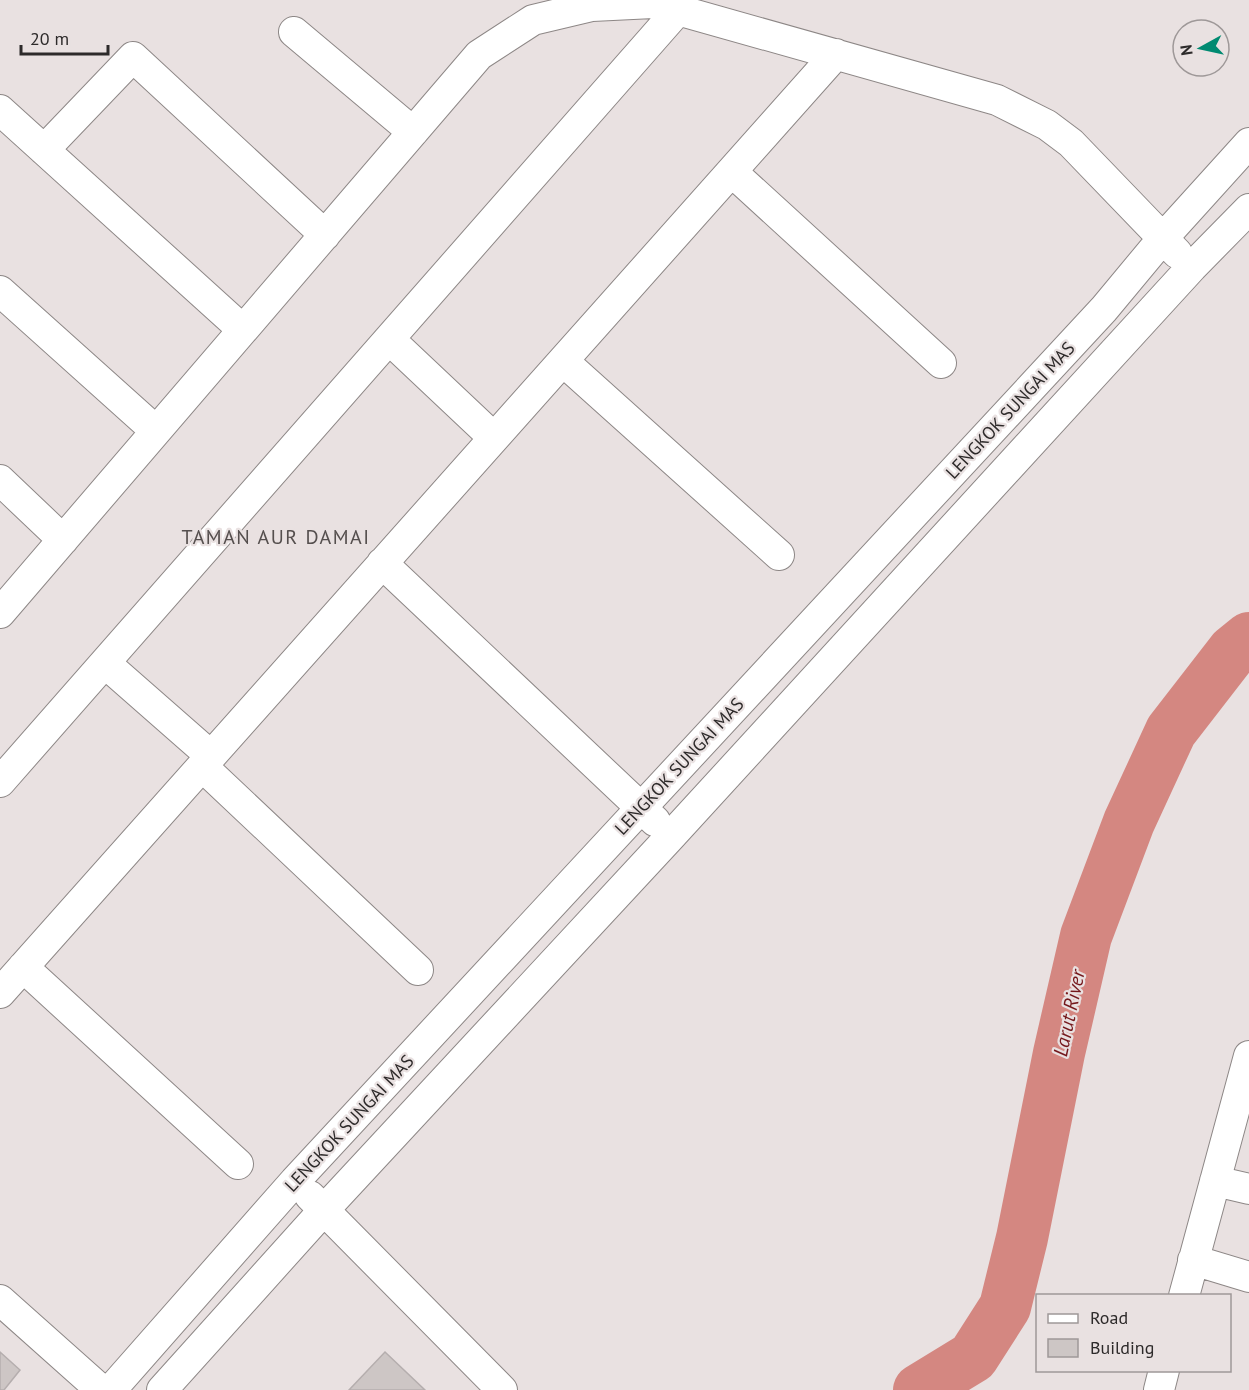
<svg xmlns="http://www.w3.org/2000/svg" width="1249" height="1390" viewBox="0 0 1249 1390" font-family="'PT Sans',sans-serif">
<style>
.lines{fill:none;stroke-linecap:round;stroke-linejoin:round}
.river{stroke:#d48781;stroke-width:52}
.building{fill:#cdc6c5;stroke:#b5aeae;stroke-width:1.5}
.minor-casing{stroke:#8d8786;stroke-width:32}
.minor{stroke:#fff;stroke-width:30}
.labels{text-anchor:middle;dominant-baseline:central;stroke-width:4.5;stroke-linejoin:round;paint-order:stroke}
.street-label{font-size:18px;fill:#2d2a2a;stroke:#e9e1e1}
.neighbourhood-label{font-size:20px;letter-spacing:1.5px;fill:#554f4e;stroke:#e9e1e1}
.water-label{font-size:20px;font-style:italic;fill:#75181c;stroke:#e9e1e1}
</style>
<rect width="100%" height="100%" fill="#e9e1e1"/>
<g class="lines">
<path class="river" d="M919,1390L973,1357L1005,1307L1022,1238L1059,1053L1086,936L1129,822L1171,731L1233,651L1249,638"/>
</g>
<path class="building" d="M0,1352L20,1370L4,1390H0Z
M385,1352L425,1390H349Z"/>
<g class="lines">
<defs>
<path id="minor" d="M294,32L413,132
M0,110L243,330
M44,150L133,57L325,235
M732,172L941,363
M0,291L156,431
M389,339L494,438
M563,361L779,555
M0,480L63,540
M382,563L655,821
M0,613L479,55L533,20L592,6L653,3L997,100L1047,125L1071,143L1177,253
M105,663L211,756
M202,766L418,970
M0,782L678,10
M23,967L238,1164
M0,993L836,54
M1215,1181L1249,1189
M310,1196L502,1390
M1193,1260L1249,1277
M1184,1296L1249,1056
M0,1300L101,1390
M111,1390L295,1181L1104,309L1163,238L1249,143
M162,1390L323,1211L671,836L1192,267L1249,209
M1159,1390L1164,1370"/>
</defs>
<use href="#minor" class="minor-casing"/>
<use href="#minor" class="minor"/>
</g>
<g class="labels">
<g class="street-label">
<text transform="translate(1010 410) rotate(-47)">LENGKOK SUNGAI MAS</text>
<text transform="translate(679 766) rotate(-47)">LENGKOK SUNGAI MAS</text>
<text transform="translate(349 1123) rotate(-47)">LENGKOK SUNGAI MAS</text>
</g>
<g class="neighbourhood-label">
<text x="276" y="537">TAMAN AUR DAMAI</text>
</g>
<g class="water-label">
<text transform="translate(1069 1013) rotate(-78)">Larut River</text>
</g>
</g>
<rect x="1036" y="1294" width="195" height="78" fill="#e9e1e1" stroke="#9e9898" stroke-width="1.5"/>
<rect x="1048" y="1314" width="30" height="9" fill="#ffffff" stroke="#9e9898" stroke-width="1.5"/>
<text x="1090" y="1324" font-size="18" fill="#2d2a2a">Road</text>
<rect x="1048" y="1339" width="30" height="18" fill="#cdc6c5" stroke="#9e9898" stroke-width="1.5"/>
<text x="1090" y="1354" font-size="18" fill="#2d2a2a">Building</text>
<g transform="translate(1201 48) rotate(262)"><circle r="28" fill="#e9e1e1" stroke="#9e9898" stroke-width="1.5"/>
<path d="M0-4.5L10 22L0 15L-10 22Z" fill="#008a71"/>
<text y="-9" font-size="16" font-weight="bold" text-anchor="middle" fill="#2d2a2a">N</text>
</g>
<path d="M21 45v9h87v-9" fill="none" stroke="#2d2a2a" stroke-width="3"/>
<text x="30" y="45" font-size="18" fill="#2d2a2a" stroke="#e9e1e1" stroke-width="4.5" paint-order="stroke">20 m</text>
</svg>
